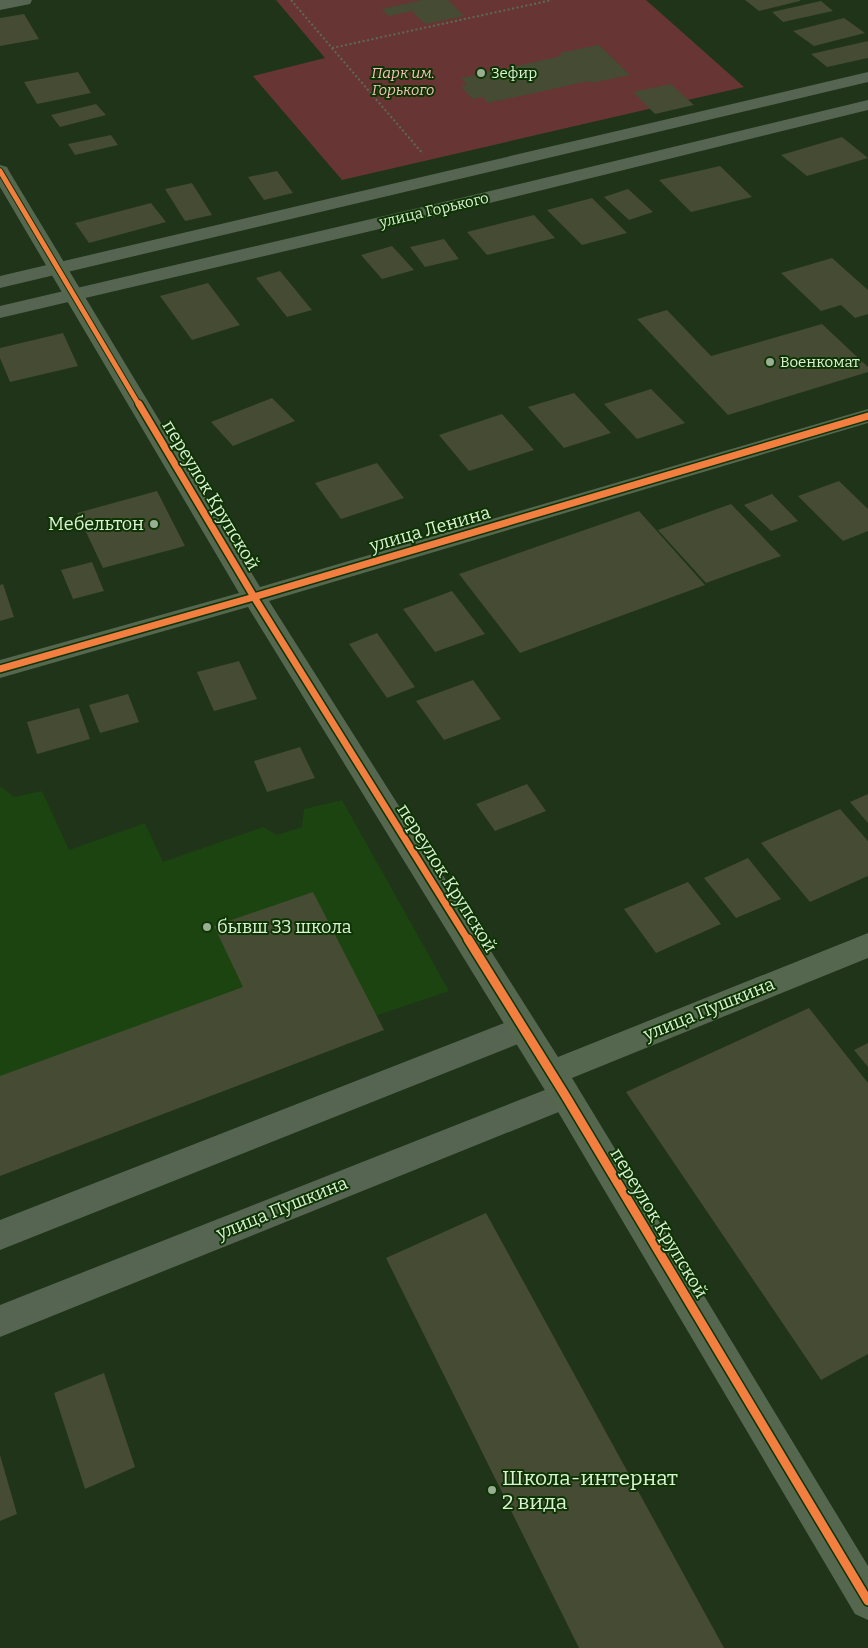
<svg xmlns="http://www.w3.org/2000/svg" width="868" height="1648" viewBox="0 0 868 1648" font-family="Bitter,serif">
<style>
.built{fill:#1c4410}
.green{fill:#673634}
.building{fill:#464b33}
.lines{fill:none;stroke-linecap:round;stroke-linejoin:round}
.path{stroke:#5c6a59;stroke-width:2;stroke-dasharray:2 2.5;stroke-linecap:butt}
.street{fill:#566552;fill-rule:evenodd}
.secondary{fill:#55674f;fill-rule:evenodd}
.cycleway-far2-casing{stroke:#0e3403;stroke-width:7}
.cycleway-far1-casing{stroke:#0e3403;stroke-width:10}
.cycleway-casing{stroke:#0e3403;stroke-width:12}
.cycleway-far2{stroke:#f27e40;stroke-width:5}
.cycleway-far1{stroke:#f27e40;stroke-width:7}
.cycleway{stroke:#f27e40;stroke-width:9}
.poi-dot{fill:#99af93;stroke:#0e3403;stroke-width:2}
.labels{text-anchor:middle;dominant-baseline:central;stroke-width:4;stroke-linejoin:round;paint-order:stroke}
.far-park-label{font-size:15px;font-style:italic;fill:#f9bebd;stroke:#0e3403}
.far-poi-label{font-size:15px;fill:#daf1d5;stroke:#0e3403;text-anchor:start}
.far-street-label{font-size:15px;fill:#daf1d5;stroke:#0e3403}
.street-label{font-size:18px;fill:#daf1d5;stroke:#0e3403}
.poi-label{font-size:18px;fill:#daf1d5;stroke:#0e3403;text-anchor:end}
.near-poi-label{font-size:21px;fill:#daf1d5;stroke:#0e3403;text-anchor:start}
</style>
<rect width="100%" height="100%" fill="#1f3419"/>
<path class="built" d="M0,786L14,797L42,791L69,850L145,823L163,862L263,827L277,835L302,827L304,809L342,800L449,991L262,1054L0,1159Z"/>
<path class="green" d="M276,0H646L744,87L342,180L253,76L325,58Z"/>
<path class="building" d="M422,0H448L464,16L425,24L412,11L389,16L381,9Z
M745,0H800V1L759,11Z
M821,1L833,11L783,22L772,12Z
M24,14L39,39L0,46V18Z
M844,18L865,33L814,46L793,31Z
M868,41V58L827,67L811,54Z
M599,45L630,75L591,83L589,81L488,103L483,97L472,99L461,86L467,85L461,78L562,56L559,53Z
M78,72L91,93L37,104L24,82Z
M671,84L694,105L655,114L633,92Z
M96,104L106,115L60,127L51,115Z
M111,135L118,145L75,155L68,144Z
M842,137L868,158L807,176L781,155Z
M720,166L752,197L691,212L659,180Z
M277,171L293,193L264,200L248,177Z
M192,183L212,215L185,221L165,189Z
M628,189L653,212L629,220L604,197Z
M592,198L627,233L582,245L547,210Z
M151,203L166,222L89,243L75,223Z
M534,215L555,238L487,255L467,232Z
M444,239L459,259L425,267L410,247Z
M392,246L414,270L382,279L361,255Z
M832,258L868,290V314L855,318L841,305L821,311L781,273Z
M280,271L312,310L287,317L256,278Z
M208,283L240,325L192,340L160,296Z
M667,310L711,356L822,324L868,367V372L728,415L637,319Z
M63,333L78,366L10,382L0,358V348Z
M651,389L685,423L637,439L604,404Z
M574,393L611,433L564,448L528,407Z
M272,398L295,421L233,446L211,422Z
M502,414L534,450L469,471L439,435Z
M377,463L404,498L341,519L315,483Z
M839,481L868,509V531L843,541L798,496Z
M157,491L185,546L103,568L77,513Z
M772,494L798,521L771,531L744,505Z
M731,504L781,556L706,583L658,530Z
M639,511L705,585L520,653L459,574Z
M92,562L104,591L73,599L61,570Z
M3,584L14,617L0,621V585Z
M452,591L485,634L435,652L403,609Z
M377,633L415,687L387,698L349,644Z
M239,661L257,699L214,711L197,672Z
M473,680L501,719L444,740L416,701Z
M128,694L139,722L100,733L89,705Z
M79,708L90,739L37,754L27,722Z
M300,747L315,778L267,792L254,761Z
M527,784L546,811L495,831L476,804Z
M868,794V823L850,802Z
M840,809L868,841V876L810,902L761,843Z
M748,858L781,899L736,918L704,878Z
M688,882L721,924L656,953L624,909Z
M313,892L384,1030L0,1176V1076L243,987L214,926Z
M809,1008L868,1083V1354L821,1380L626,1092Z
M868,1043V1067L854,1050Z
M486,1213L724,1648H579L386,1258Z
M104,1373L135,1467L85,1489L54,1393Z
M0,1455L17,1514L0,1521Z"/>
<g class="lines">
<path class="path" d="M291,0L332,48L552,0
M332,48L423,154"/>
<path class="street" d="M0,0H32L30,4L0,10Z
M868,72V82L0,288V276Z
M868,100V110L465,209L0,318V306L465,197Z
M522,1016L533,1020L537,1029L533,1038L0,1250V1220Z
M565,1082L576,1085L581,1095L576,1105L0,1337V1305Z"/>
<path class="secondary" d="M0,165L7,167L9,171L260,587L868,409V423L269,601L558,1057L868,933V958L572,1078L868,1566V1620L855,1614L554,1105L248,607L0,678V660L239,593L0,187Z"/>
<defs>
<path id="cycleway-far2" d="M0,171L139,405"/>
<path id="cycleway-far1" d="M139,404L254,597L468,940
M0,669L254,597L868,416"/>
<path id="cycleway" d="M468,939L565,1095L868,1601"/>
</defs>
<use href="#cycleway-far2" class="cycleway-far2-casing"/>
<use href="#cycleway-far1" class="cycleway-far1-casing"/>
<use href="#cycleway" class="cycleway-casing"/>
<use href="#cycleway-far2" class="cycleway-far2"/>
<use href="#cycleway-far1" class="cycleway-far1"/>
<use href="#cycleway" class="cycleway"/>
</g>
<g class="poi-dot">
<circle cx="481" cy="73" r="5"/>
<circle cx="770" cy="362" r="5"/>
<circle cx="154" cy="524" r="5"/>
<circle cx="207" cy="927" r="5"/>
<circle cx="492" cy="1490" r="5"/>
</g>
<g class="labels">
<g class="far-park-label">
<text x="403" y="73">Парк им.<tspan x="403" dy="17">Горького</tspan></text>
</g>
<g class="far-poi-label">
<text x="491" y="73">Зефир</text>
<text x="780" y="362">Военкомат</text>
</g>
<g class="far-street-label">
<text transform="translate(434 210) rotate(-13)">улица Горького</text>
</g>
<g class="street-label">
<text transform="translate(211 495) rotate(59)">переулок Крупской</text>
<text transform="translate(430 529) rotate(-16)">улица Ленина</text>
<text transform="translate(447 878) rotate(58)">переулок Крупской</text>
<text transform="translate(709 1009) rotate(-22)">улица Пушкина</text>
<text transform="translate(282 1208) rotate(-22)">улица Пушкина</text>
<text transform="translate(659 1223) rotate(59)">переулок Крупской</text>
</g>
<g class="poi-label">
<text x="144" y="524">Мебельтон</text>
<text x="217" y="927" text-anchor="start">бывш 33 школа</text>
</g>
<g class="near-poi-label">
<text x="502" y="1478">Школа-интернат<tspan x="502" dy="24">2 вида</tspan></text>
</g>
</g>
</svg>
